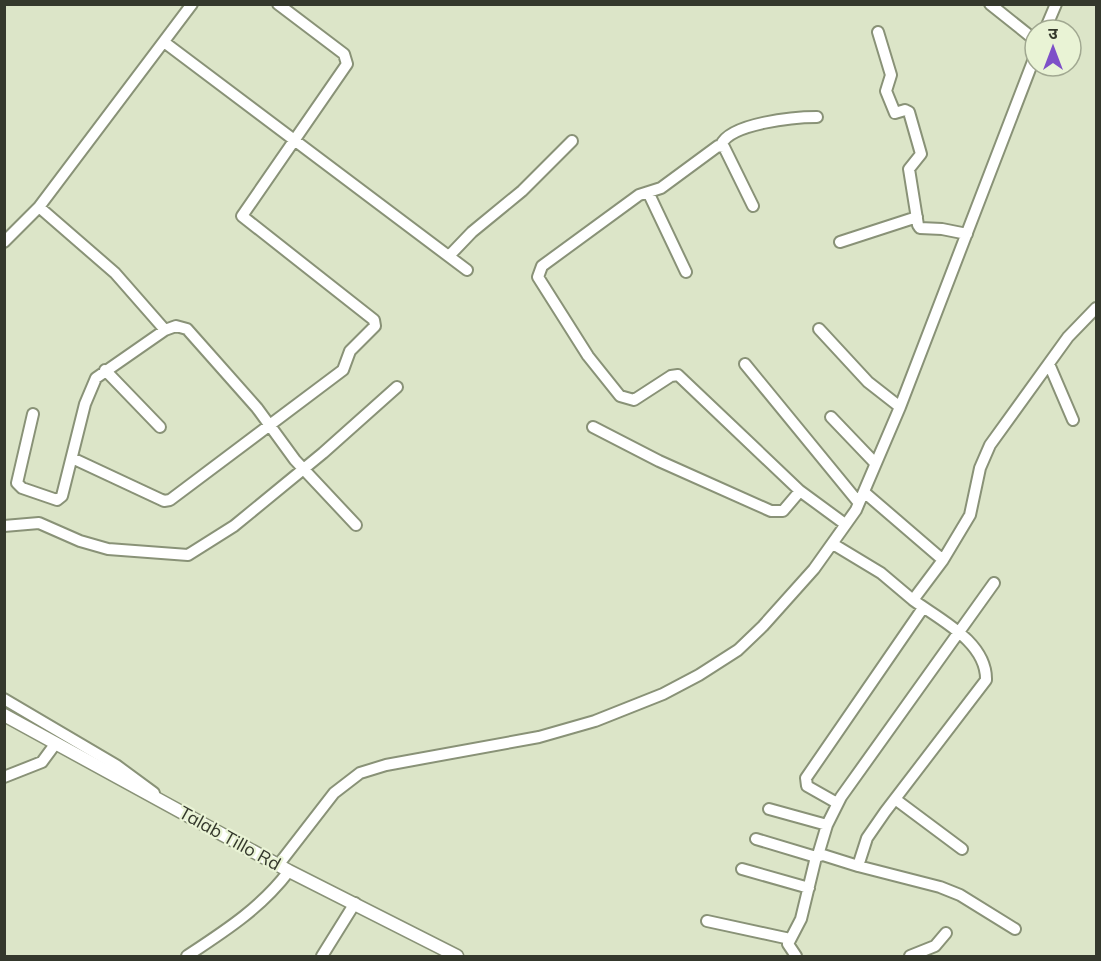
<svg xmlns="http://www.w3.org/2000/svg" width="1101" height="961" viewBox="0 0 1101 961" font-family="Mulish,'Noto Sans Devanagari',sans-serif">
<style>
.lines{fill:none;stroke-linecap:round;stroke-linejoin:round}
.minor-casing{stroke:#899277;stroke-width:14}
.major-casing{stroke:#899277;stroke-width:15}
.minor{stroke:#fff;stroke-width:10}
.major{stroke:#fff;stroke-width:12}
.labels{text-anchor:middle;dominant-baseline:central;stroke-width:4.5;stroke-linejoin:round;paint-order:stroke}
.street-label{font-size:18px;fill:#34382c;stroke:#e9f3d5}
</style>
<rect width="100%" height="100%" fill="#dce5c8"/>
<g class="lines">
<defs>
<path id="minor" d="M990,4L1035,40
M1045,30L1056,4
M878,32L891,75L886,91L895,113L905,110L909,112L921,154L909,169L918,225L920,228L942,229L967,234
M164,42L467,270
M721,145C730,123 795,117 817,117
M648,192L686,272
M753,206L724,147L718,146L661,188L639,195L542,266L538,277L588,356L620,396L634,400L671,376L678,375L800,491L845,524
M39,207L115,273L165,330
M4,242L39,207L192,4
M840,242L917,217
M449,256L472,232L522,191L572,141
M819,329L868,382L900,407
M745,364L859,503
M1049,364L1073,420
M105,370L160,427
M33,414L17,483L22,488L57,500L62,496L85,404L96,378L165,330L176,326L187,329L257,408L295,460L356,525
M831,417L875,463
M593,427L659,461L771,511H783L800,491
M72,458L164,501L170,500L343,370L350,351L375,326L374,320L242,216L347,64L344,54L278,4
M864,492L943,560
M4,526L39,523L80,541L108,549L188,555L234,526L323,453L397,387
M833,544L881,573L913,600
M4,699L116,765L154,793
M4,777L42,762L56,743
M895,799L962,849
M837,803L807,786L806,778L923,608
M769,809L827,825
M756,839L816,857
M818,855L827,825L841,797L994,583
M279,864L334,793L360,773L386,765L539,737L595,721L663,694L699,675L738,650L763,626L814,569L856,510L900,407L1035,56
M858,866L940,887L960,895L1015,929
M742,869L809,888
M707,921L790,939
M187,956C225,931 261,908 289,871
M322,956L355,903
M796,956L788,944L801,919L816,857L823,855L858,866L867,838L885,812L986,680C987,642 939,619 913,600L943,560L970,515L980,468L990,445L1068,337L1096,308
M910,956L935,946L946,933"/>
<path id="major" d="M4,715L289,871L457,956"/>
</defs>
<use href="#minor" class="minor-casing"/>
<use href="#major" class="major-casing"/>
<use href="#minor" class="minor"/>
<use href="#major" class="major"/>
</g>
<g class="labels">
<g class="street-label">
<text transform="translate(230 838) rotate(29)">Talab Tillo Rd</text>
</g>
</g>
<rect width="1101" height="961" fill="none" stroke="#34382c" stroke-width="12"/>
<g transform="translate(1053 48)"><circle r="28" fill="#e9f3d5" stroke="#a1a891" stroke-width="1.5"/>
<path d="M0-4.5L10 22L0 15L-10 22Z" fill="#7e50c8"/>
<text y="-9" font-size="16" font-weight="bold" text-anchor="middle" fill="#34382c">उ</text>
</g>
</svg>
